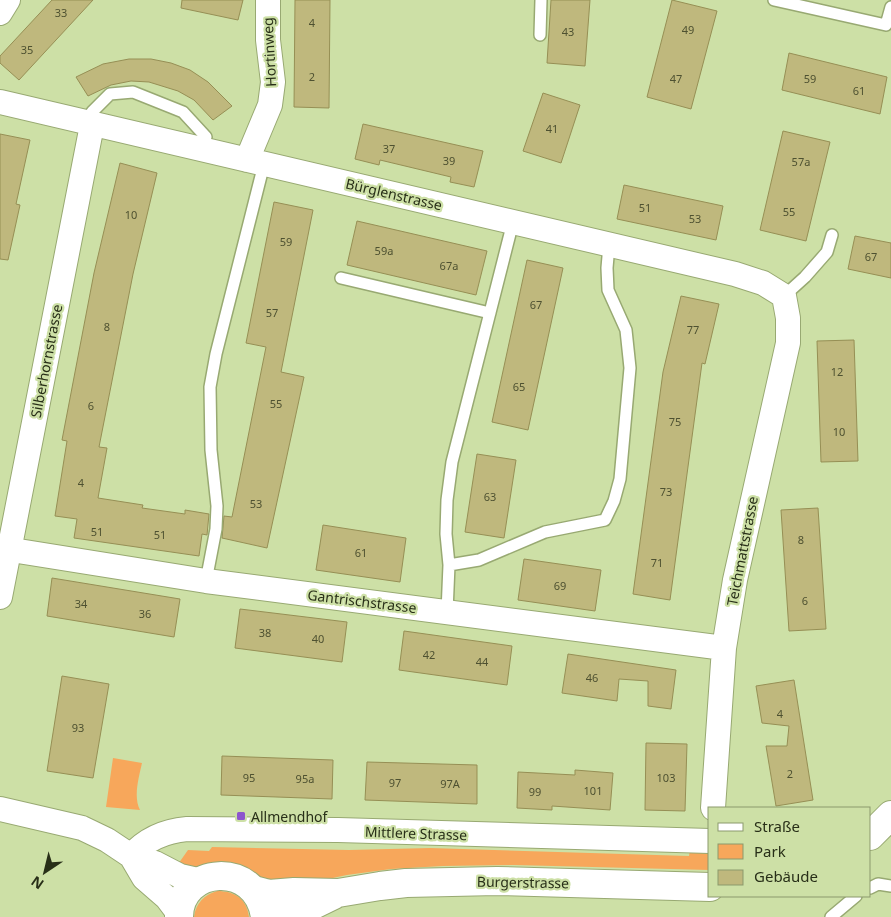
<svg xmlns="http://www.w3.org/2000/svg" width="891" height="917" viewBox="0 0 891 917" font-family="'Noto Sans',sans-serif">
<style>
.green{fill:#f7a75b}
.building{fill:#bfb87d;stroke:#968f55}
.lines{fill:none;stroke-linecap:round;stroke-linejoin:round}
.lane-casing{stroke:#98a972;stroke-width:14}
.street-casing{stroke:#98a972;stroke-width:26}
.secondary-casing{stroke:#98a972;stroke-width:30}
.lane{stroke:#fff;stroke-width:11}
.street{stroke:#fff;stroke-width:24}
.secondary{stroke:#fff;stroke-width:28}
.poi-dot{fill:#8d55cd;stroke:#cde0a6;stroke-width:2}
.labels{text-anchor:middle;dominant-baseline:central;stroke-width:4.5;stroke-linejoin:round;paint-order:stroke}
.number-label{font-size:11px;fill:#4e5131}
.street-label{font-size:14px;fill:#282f18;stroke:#cde0a6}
.poi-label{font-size:14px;fill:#282f18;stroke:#cde0a6;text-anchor:start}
</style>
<rect width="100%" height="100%" fill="#cde0a6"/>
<path class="green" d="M113,758L142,763C139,777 133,797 140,810L106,807Z
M212,847L349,850L430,848L689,856L690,849L710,850V870L514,865L443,866L391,869L347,875L290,887L176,867L188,850L209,851Z
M217,891C235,891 247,899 249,917H194C196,903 204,895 217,891Z"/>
<path class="building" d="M52,0H93L19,80L0,63V56Z
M182,0H243L238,20L181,8Z
M295,0H330L329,108L294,107Z
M551,0H590L585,66L547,63Z
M672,0L717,11L691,109L647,97Z
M789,53L887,77L880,114L782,90Z
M129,59H151L171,63L190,70L208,82L232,106L213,120L194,100L178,91L149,82L131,81L111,85L88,96L76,77L103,64Z
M543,93L580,105L561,163L523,151Z
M363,124L483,151L474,187L450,182L451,177L380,160L379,165L355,159Z
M783,131L830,142L806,241L760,230Z
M0,134L30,140L16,204L20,205L8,260L0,259Z
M120,163L157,173L133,274L99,447L107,448L98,498L143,505L142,508L185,514V510L209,514L207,535L202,534L199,556L74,538L77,519L55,516L67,441L62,440L94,273Z
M624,185L723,206L716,240L617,219Z
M274,202L313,210L281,372L304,377L267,548L222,538L224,516L232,517L266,347L246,343Z
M357,221L487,251L476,295L347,265Z
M855,236L891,243V278L848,269Z
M527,260L563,268L528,430L492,422Z
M681,296L719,304L705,364L702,363L670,600L633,594L663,372Z
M854,340L858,461L821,462L817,341Z
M477,454L516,460L504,538L465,532Z
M818,508L826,629L789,631L781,510Z
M323,525L406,538L400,582L316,570Z
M524,559L601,570L595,611L518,600Z
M52,578L180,599L174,637L47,616Z
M240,609L347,622L342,662L235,648Z
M404,631L512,646L507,685L399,670Z
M568,654L676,670L671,709L648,706V681L619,679L617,701L562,693Z
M62,676L109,684L93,778L47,771Z
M794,680L813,800L776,806L766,746H787L789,726L762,723L756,686Z
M646,743L687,744L685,811L645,810Z
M222,756L333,760L332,799L221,795Z
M367,762L477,765V804L365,800Z
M575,770L613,773L610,810L552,806V810L517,808L518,772L575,775Z"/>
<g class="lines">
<defs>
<path id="lane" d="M774,0L886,25L891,7
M540,35L541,0
M92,125V112L110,94L133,92L183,112L206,137
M341,278L490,313
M784,296L805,277L827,252L832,235
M449,565L479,560L545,532L605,520L614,501L620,479L630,368L626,330L608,290L607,268L609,245
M206,581L216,529L217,506L211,450L210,387L216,354L264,164
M447,612L449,565L446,534L447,500L452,462L513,222
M870,888L878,884L891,886
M831,917L856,896"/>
<path id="street" d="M0,13L8,0
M0,102L735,274L763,283L784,296L788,318V343L735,580L724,648L713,808
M247,160L270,105L273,82L268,40V0
M0,548L206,581L724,648
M0,597L92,125
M0,809L82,828L107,840L131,856L155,863L180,876L202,881
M131,856C146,839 164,831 187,829L338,830L710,841
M131,856L144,878L167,898L179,914"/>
<path id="secondary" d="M870,836L891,815
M254,890L269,894L294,892L338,893L380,886L406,883L497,881L710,887
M179,917C179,866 257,859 265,917
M283,917L301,911L334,895"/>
</defs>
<use href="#lane" class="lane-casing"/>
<use href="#street" class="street-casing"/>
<use href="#secondary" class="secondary-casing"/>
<use href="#lane" class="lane"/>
<use href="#street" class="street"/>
<use href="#secondary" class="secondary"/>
</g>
<rect class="poi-dot" x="236" y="811" width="10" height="10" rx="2.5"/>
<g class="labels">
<g class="number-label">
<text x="61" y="12">33</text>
<text x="312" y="22">4</text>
<text x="688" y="29">49</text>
<text x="568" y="31">43</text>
<text x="27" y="49">35</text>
<text x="312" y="76">2</text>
<text x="676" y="78">47</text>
<text x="810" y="78">59</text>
<text x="859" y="90">61</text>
<text x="552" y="128">41</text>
<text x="389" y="148">37</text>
<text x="449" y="160">39</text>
<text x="801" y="161">57a</text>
<text x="645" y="207">51</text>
<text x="789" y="211">55</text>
<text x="131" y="214">10</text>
<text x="695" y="218">53</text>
<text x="286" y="241">59</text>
<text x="384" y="250">59a</text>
<text x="871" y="256">67</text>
<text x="449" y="265">67a</text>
<text x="536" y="304">67</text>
<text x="272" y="312">57</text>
<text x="107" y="326">8</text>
<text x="693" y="329">77</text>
<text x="837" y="371">12</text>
<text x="519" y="386">65</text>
<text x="276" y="403">55</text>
<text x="91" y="405">6</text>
<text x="675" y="421">75</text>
<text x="839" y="431">10</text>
<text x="81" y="482">4</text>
<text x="666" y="491">73</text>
<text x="490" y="496">63</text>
<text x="256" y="503">53</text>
<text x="97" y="531">51</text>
<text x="160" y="534">51</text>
<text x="801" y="539">8</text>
<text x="361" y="552">61</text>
<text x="657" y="562">71</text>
<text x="560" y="585">69</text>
<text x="805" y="600">6</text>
<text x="81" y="603">34</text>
<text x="145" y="613">36</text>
<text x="265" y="632">38</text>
<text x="318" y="638">40</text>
<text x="429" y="654">42</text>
<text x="482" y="661">44</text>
<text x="592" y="677">46</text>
<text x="780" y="713">4</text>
<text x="78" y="727">93</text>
<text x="790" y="773">2</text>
<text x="249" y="777">95</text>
<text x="666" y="777">103</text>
<text x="305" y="778">95a</text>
<text x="395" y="782">97</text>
<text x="450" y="783">97A</text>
<text x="593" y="790">101</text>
<text x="535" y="791">99</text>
</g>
<g class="street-label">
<text transform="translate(269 52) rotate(-93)">Hortinweg</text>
<text transform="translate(394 194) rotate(13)">Bürglenstrasse</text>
<text transform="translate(46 361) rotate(-79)">Silberhornstrasse</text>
<text transform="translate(742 551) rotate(-79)">Teichmattstrasse</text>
<text transform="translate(362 601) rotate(7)">Gantrischstrasse</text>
<text transform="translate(416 833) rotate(2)">Mittlere Strasse</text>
<text transform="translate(523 882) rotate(1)">Burgerstrasse</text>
</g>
<g class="poi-label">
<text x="251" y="816">Allmendhof</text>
</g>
</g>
<rect x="708" y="807" width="162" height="90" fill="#cde0a6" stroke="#8b996d"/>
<rect x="718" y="823" width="25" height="8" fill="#ffffff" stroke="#8b996d"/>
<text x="754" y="832" font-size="15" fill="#282f18">Straße</text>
<rect x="718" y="844" width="25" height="15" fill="#f7a75b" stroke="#8b996d"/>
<text x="754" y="857" font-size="15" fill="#282f18">Park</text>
<rect x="718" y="870" width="25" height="15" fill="#bfb87d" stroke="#8b996d"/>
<text x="754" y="882" font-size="15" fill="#282f18">Gebäude</text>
<g transform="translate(45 872) rotate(215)" stroke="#cde0a6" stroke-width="4" paint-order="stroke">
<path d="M0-4L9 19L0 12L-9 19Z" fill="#282f18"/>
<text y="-8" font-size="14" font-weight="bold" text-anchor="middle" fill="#282f18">N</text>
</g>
</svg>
